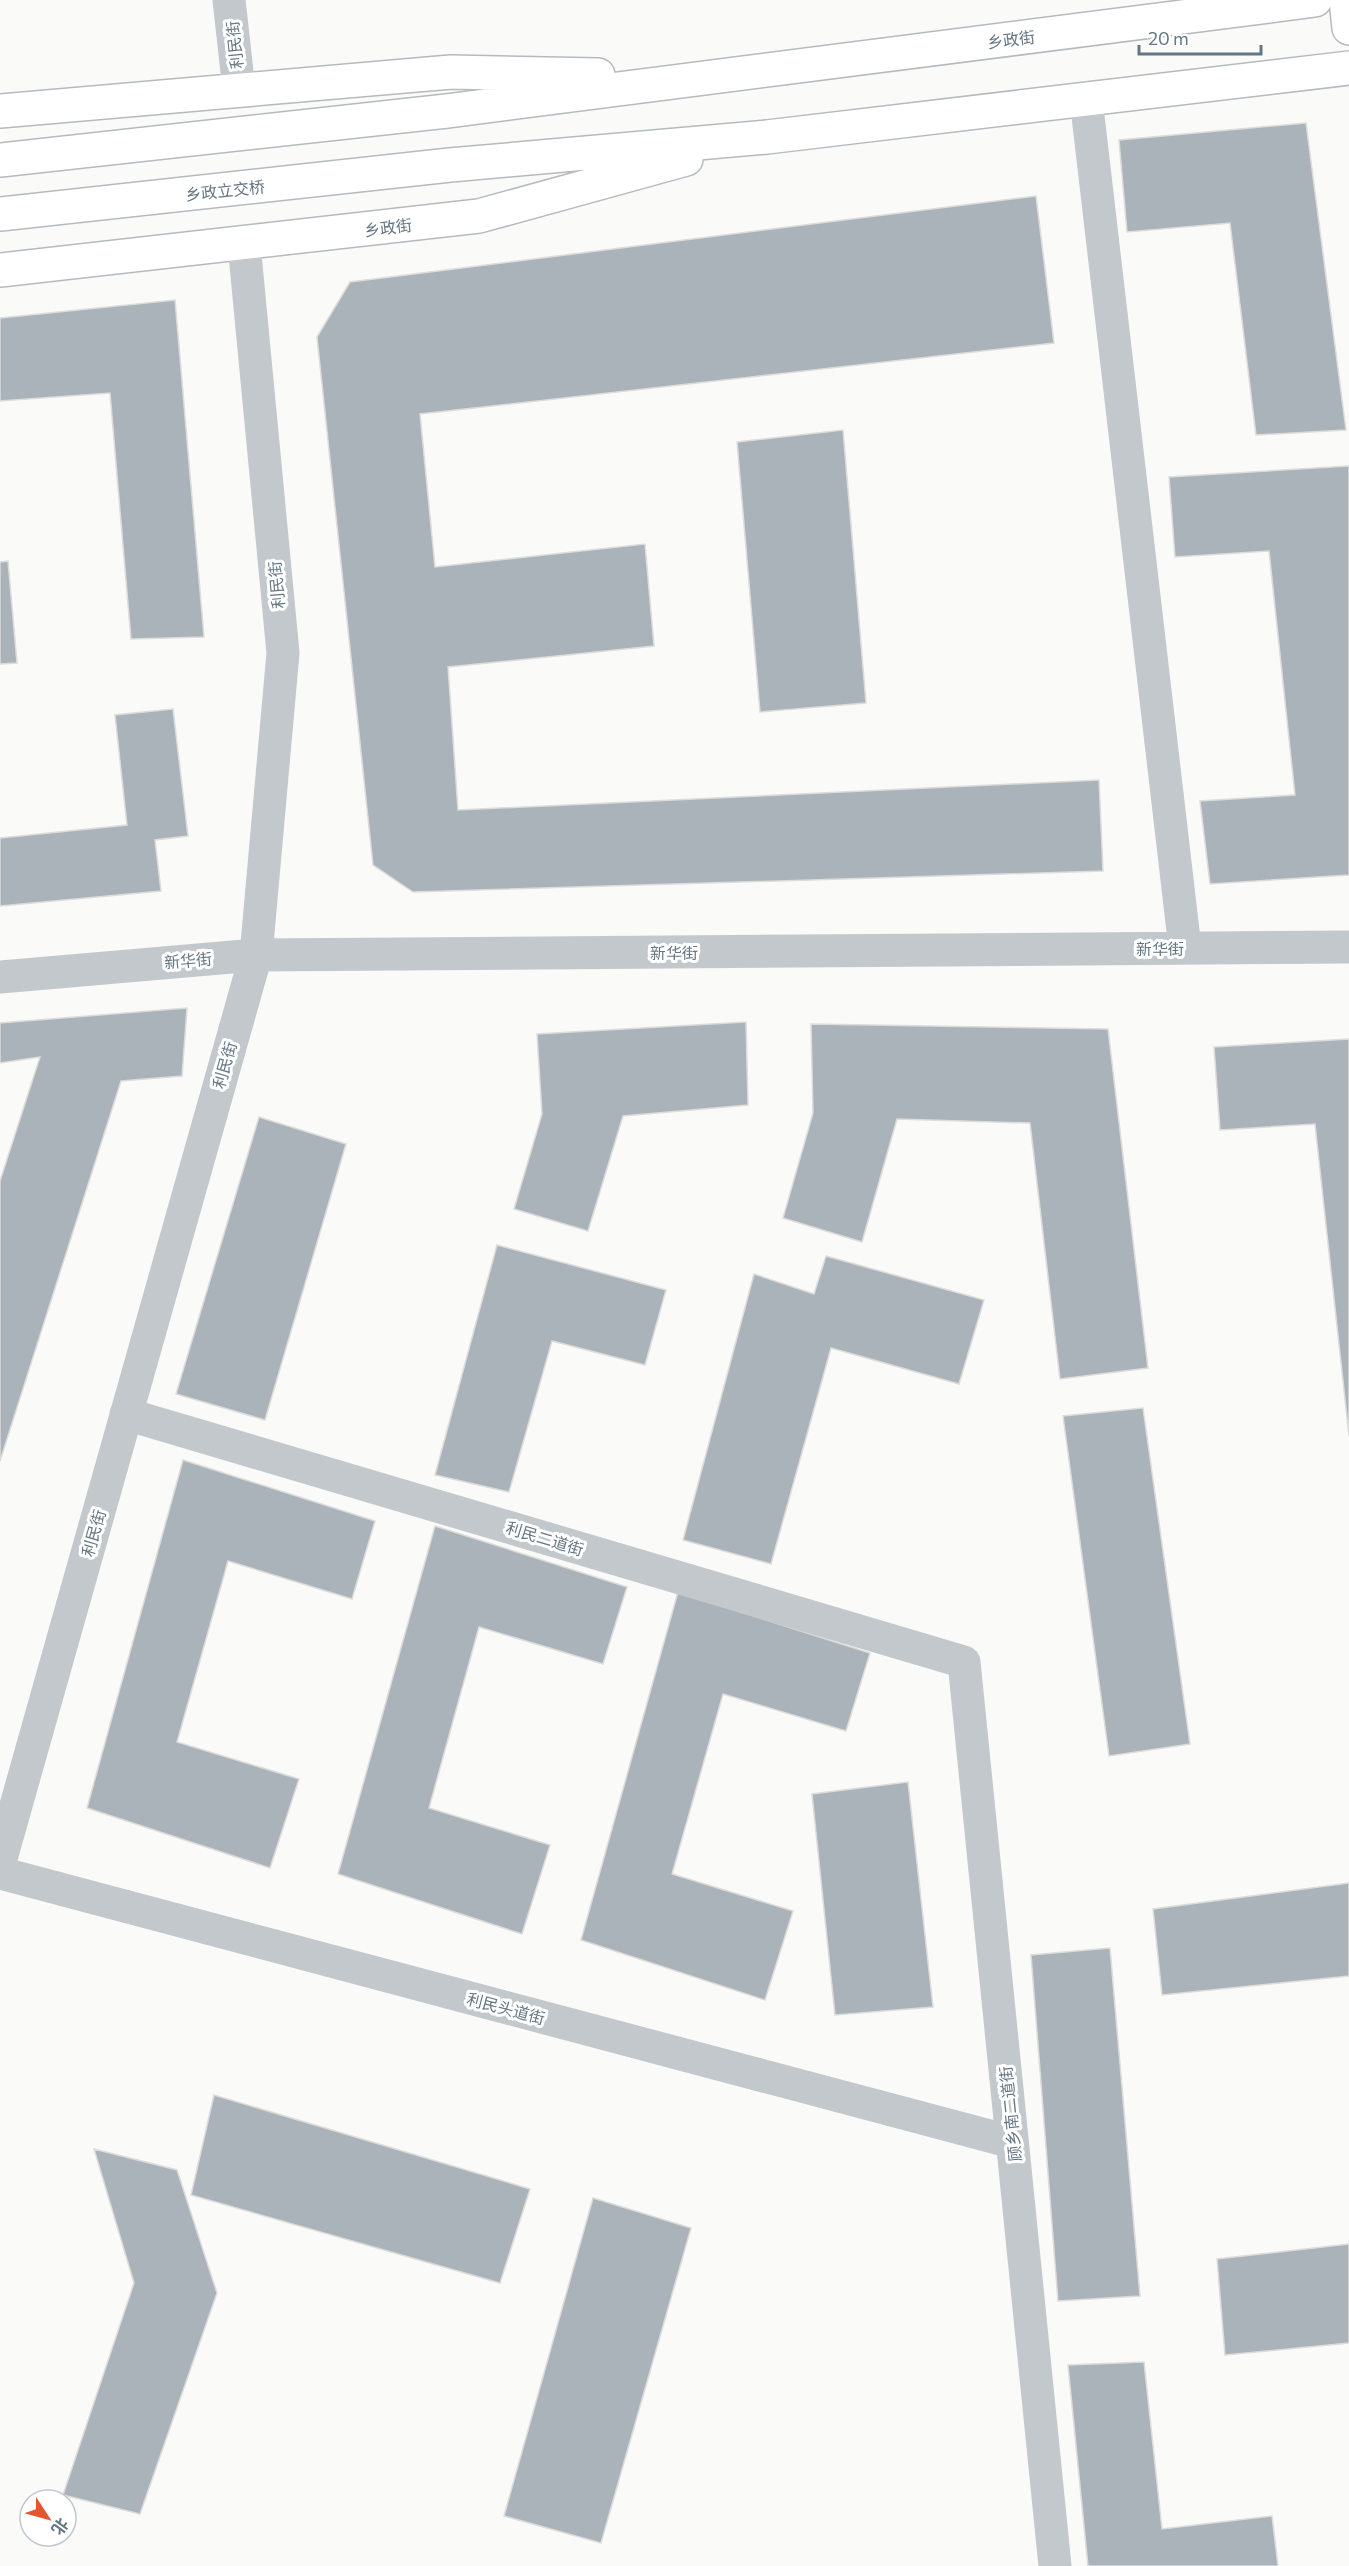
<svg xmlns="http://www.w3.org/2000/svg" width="1349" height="2566" viewBox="0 0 1349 2566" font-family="Commissioner,'Noto Sans SC',sans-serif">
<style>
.building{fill:#aab3b9;stroke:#dcdcda;stroke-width:1.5}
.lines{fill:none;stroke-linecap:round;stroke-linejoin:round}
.major-casing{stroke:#b5babe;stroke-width:36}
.minor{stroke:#c3c8cc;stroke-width:33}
.major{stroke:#fff;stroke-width:33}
.labels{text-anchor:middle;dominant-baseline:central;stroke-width:6;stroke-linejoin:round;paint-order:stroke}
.street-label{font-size:16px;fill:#657683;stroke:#fff}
</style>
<rect width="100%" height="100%" fill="#fafaf8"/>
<path class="building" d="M1306,123L1346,430L1256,435L1230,223L1127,232L1119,140Z
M1036,196L1054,343L420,414L435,567L645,544L654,646L448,667L458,810L1099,780L1103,871L413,892L373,865L317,337L350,282Z
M175,300L204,637L131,639L110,393L0,401V318Z
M843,430L866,703L760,712L737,442Z
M1349,466V875L1210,884L1200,801L1295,795L1269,551L1175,557L1169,477Z
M8,561L17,663L0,664V562Z
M173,709L188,836L155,840L161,891L0,906V838L127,825L115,715Z
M187,1008L182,1076L121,1081L0,1461V1181L40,1057L0,1063V1023Z
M746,1022L748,1105L623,1116L588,1231L514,1209L542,1114L537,1034Z
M811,1024L1108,1029L1148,1368L1060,1379L1030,1123L897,1119L862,1242L783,1218L813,1113Z
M1349,1039V1436L1315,1124L1220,1130L1214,1047Z
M259,1117L346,1144L265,1420L176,1394Z
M497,1245L666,1290L645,1365L552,1341L509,1492L435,1475Z
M826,1256L984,1300L959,1384L831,1348L771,1564L683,1540L754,1274L814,1294Z
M1143,1408L1190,1744L1109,1756L1063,1416Z
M183,1460L375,1521L352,1599L228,1561L177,1742L299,1779L270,1868L87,1808Z
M435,1526L627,1587L603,1664L479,1627L429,1808L550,1845L522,1934L338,1874Z
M678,1592L870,1653L846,1731L723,1694L672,1874L793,1911L765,2000L581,1940Z
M908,1782L933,2007L835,2015L812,1794Z
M1349,1883V1976L1162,1995L1153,1909Z
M1110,1948L1140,2296L1058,2301L1031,1955Z
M214,2095L530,2189L500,2283L191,2195Z
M94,2149L177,2170L217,2293L140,2514L63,2495L134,2283Z
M593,2198L691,2228L601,2543L504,2516Z
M1349,2244V2343L1225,2355L1217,2259Z
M1144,2362L1162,2529L1272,2516L1278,2566H1088L1068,2365Z"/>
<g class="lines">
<defs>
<path id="major" d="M1346,0L1349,28
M0,111L451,72L598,75
M0,160L447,111L1315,0
M0,214L450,165L767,137L1349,68
M0,270L479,216L686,159"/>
</defs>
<use href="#major" class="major-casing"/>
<path class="minor" d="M229,0L239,90
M1088,100L1086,99L1185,948
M0,977L256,955L1349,947
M126,1414L964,1662L1055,2566
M0,1862L256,955L283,653L244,244
M0,1873L1012,2142"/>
<use href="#major" class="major"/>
</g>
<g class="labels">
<g class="street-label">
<text transform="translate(1011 39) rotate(-7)">乡政街</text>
<text transform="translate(234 45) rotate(-96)">利民街</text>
<text transform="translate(225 190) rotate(-6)">乡政立交桥</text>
<text transform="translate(388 227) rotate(-7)">乡政街</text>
<text transform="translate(276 585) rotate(-95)">利民街</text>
<text x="1160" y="948">新华街</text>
<text x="674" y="952">新华街</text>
<text transform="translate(188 960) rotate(-5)">新华街</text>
<text transform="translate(224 1065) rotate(-74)">利民街</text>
<text transform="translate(93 1533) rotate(-74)">利民街</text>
<text transform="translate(545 1538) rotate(17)">利民二道街</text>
<text transform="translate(506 2008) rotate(15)">利民头道街</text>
<text transform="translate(1010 2114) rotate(-96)">顾乡南二道街</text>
</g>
</g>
<g transform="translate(48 2518) rotate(126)"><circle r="28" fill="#ffffff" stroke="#c1c8cd" stroke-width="1.5"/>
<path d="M0-4.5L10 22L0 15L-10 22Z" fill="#e4572e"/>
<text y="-9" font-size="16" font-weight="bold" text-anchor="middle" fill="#657683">北</text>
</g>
<path d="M1139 45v9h122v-9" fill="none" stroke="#657683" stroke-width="3"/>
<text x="1148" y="45" font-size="18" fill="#657683" stroke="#ffffff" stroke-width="4.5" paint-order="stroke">20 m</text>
</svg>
